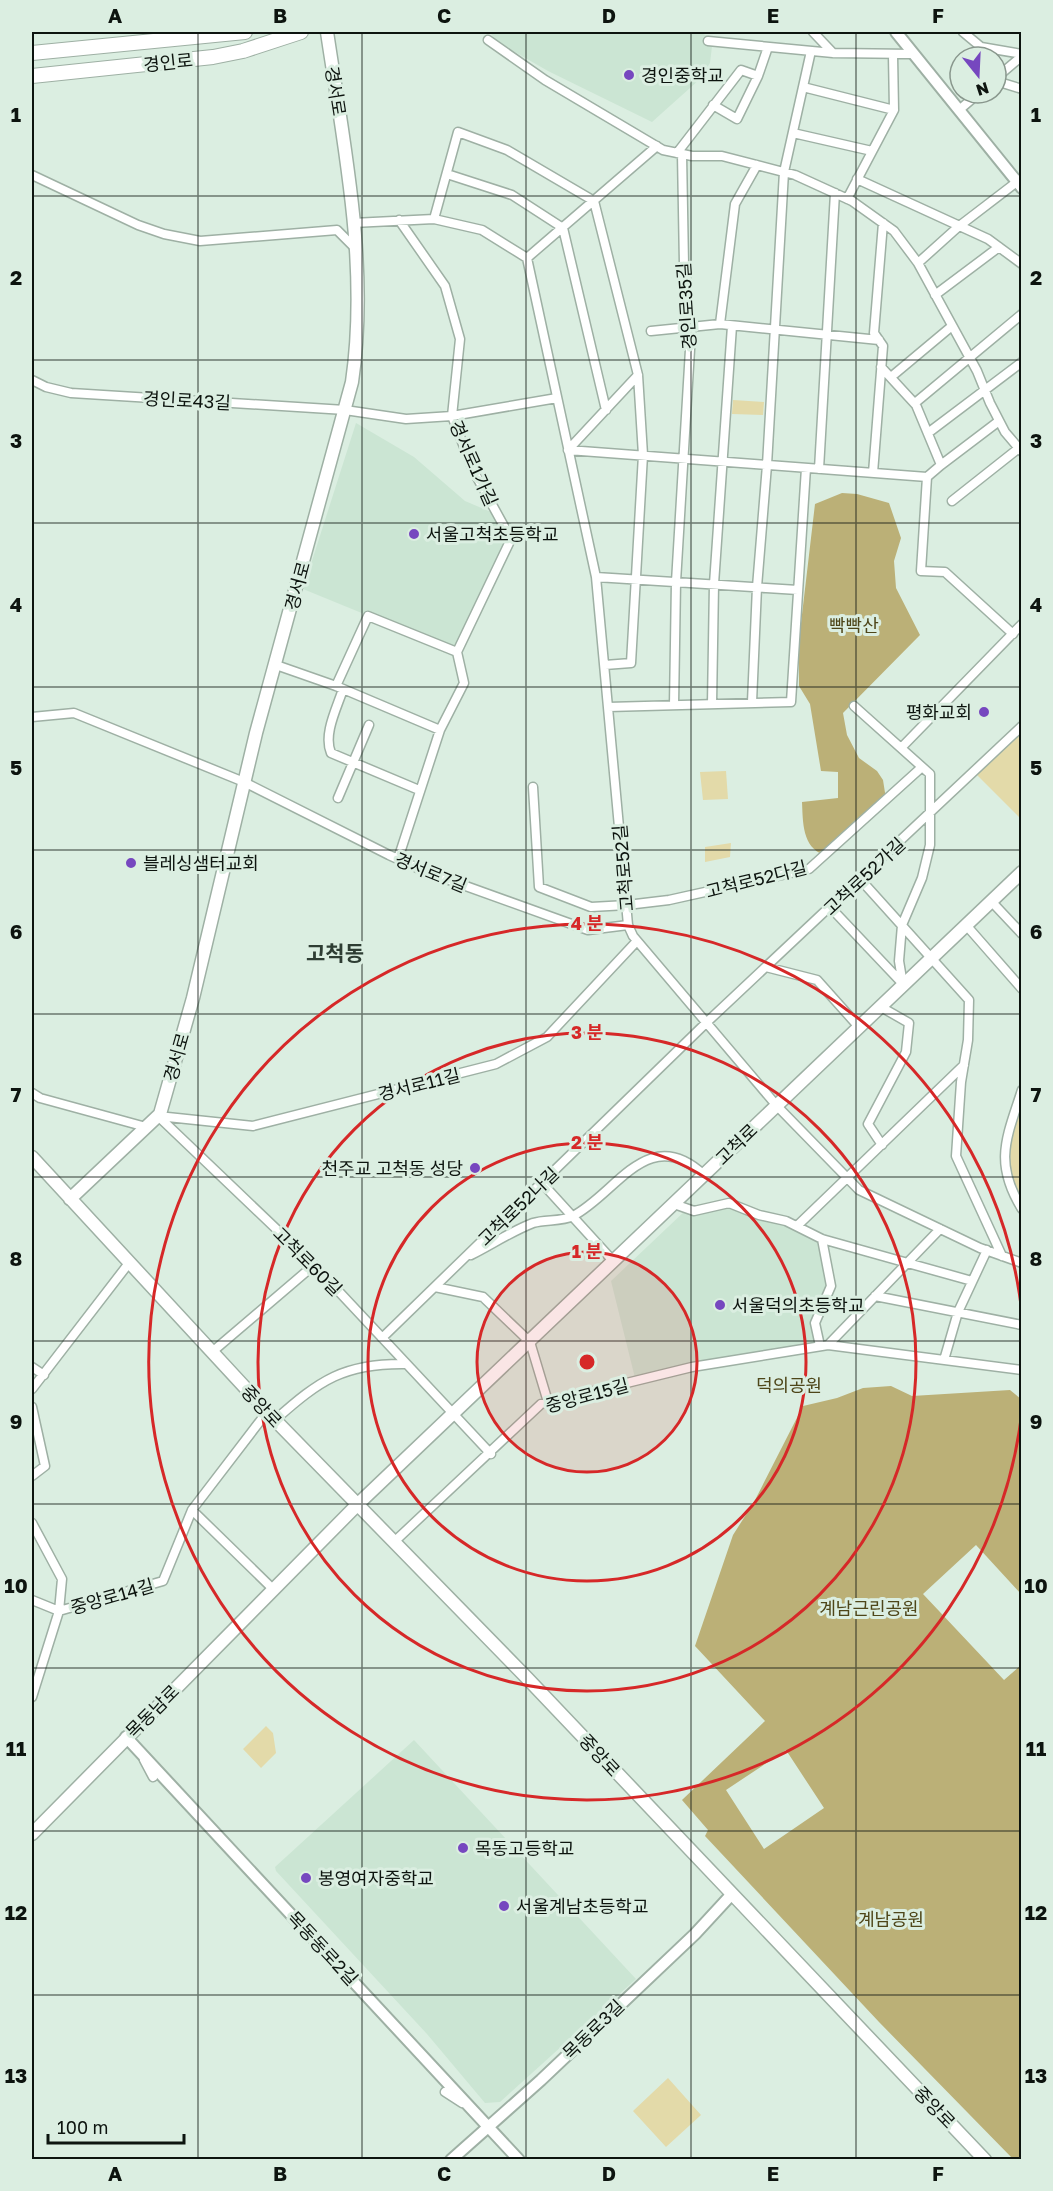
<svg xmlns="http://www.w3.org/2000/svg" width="1053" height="2191" viewBox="0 0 1053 2191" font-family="'Golos Text','Noto Sans KR',sans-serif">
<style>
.built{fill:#cbe5d3}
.green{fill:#e3daa9}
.forest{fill:#bbb077;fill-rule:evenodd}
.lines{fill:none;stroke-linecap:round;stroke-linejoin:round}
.minor-casing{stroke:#9eb0a4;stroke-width:11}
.tertiary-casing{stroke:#9eb0a4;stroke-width:14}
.secondary-casing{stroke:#9eb0a4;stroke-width:15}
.primary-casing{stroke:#9eb0a4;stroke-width:16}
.minor{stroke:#fff;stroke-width:8}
.tertiary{stroke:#fff;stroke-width:10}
.secondary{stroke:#fff;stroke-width:12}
.primary{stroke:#fff;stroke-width:14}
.grid{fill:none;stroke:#0d140f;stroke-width:1.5;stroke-opacity:0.55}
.ring{fill:none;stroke:#d62828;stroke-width:3}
.poi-dot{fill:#7647bf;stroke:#dbeee1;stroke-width:2}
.labels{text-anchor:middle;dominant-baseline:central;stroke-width:6;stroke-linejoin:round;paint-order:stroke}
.street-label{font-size:18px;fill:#0d140f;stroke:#dbeee1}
.poi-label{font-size:18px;fill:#0d140f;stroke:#dbeee1;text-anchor:start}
.park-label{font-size:18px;fill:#4e4619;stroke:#dbeee1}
.quarter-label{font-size:21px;font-weight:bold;fill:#2e3d33;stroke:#dbeee1}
.centre{fill:#d62828;stroke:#dbeee1;stroke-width:3}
.ring-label{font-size:18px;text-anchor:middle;font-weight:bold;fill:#d62828;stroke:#dbeee1;stroke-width:6;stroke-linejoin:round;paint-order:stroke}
.neatline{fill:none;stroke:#0d140f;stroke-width:2}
.grid-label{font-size:20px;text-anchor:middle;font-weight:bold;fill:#0d140f}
</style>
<rect width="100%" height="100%" fill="#dbeee1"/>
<path class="built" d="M490,32H698L713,38L710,63L700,79L652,122L548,71L496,41Z
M356,423L414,457L465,501L498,515L511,539L457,652L303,589Z
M729,1203L822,1239L831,1286L815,1323L820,1346L636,1382L611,1281L687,1209Z
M414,1740L636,1979L500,2102L485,2103L427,2034L276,1871L275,1867Z"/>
<path class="green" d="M733,400L764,402L763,415L732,414Z
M1021,726V819L974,772Z
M726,771L728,799L703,800L700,772Z
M731,843L730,857L705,862V847Z
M1021,1090V1209L1004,1147Z
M266,1726L273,1733L276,1753L261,1768L243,1749Z
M668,2078L701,2115L666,2147L633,2111Z"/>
<path class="forest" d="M842,493L857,494L889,503L901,538L894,561L896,588L920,635L843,713L847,735L859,758L877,771L883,780L886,799L824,855C802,847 803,822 802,802L838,798V772L821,771L810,704L799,686V640L815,504Z
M891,1386L912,1396L1010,1390L1021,1399V1594L976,1545L923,1594L1004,1680L1021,1665V2159H1013L879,2022L705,1836L708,1830L682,1800L765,1721L695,1646L733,1535L754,1502L803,1406L837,1398L863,1388ZM786,1750L824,1808L764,1849L726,1790Z"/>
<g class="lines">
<defs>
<path id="minor" d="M813,32L833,53
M963,32L981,47L1022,54
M488,40L545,80L663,150L692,156H722L795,175L852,201L894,231L918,263L977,371L990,403L1005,432L1022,452
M708,41L833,53L914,54
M996,78L1022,56
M996,81L1022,89
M803,87L894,110
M713,105L737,119L758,76L768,47
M959,110L979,93
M793,133L872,151
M677,153L741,70L758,76
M447,174L512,195L563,228L606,410
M32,175L138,225L164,234L200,241L337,230L356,249
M857,179L988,239L1022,264
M847,199L894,110L893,55
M434,219L458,132L507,150L594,201L638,375L643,455L631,663L605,665
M353,223L434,219L482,230L527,258
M527,258L596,577L628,925L633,936L777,1106L859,1190L980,1248L1022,1263
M527,258L657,146
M918,263L958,227L1022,178
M935,295L999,247
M720,324L735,204L757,165
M651,331L720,324L879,340
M881,367L916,405L941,465L927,477
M891,377L952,326
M32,380L46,387L71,393L345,410L406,419L452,416L557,398
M915,403L1022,314
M928,433L1022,362
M568,450L927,477L921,571L945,572L1013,634
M568,450L638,375
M941,465L999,421
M819,469L835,193
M873,473L883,346L874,333L883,223
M952,501L1019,448
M596,577L798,590
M276,665L336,686L440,730
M336,686L368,616L457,652
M343,689C337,708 323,734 331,753L419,790
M752,702L757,587L767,465L784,172L811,51
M712,704L714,584L732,326
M674,705L676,582L691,333L685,320L682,154
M854,706L930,774V845L922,878L902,925L899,961L903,985
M608,707L791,702L806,468
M32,717L74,713L244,782L389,855L424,871L588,930L628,925
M901,748L1022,624
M533,787L539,887L591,907L627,905L669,900L809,869L922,767
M338,798L369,725
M398,859L440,730L464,683L457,652L511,539L473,470L452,416L460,339L445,286L399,220
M860,879L969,1000L968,1040L961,1082L956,1156L1002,1256
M991,901L1022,934
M830,907L903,984
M966,925L1022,989
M766,967L817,980L859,1027
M881,1007L909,1023L906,1052L868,1124L882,1145
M1022,1090C1007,1137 993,1162 1022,1209
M32,1093L40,1098L146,1127
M158,1116L253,1126L496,1064L547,1037L636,942
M158,1116L314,1265L491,1454
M542,1183L614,1262
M674,1204L694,1211L729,1203L759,1215L786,1221L822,1239L972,1281
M797,1226L964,1065
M471,1255C491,1245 512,1231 533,1223C545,1219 561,1222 573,1216C617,1193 648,1123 704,1175
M435,1287L483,1297L530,1342L548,1402
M875,1296L1022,1325
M382,1338L706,1023L1022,726
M828,1345L940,1229
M820,1346L815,1323L831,1286L822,1239
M212,1352L314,1265
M944,1360L958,1312L987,1250
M32,1367L44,1375
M32,1389L129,1263
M32,1407L45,1466L32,1476
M275,1420C320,1380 344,1363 406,1364
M192,1510L274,1590
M32,1523L62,1579L59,1611L32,1697
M395,1541L541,1404L692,1367L828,1345L1022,1370
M32,1600L59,1611
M59,1611L163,1581L192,1510L267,1412
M144,1760L153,1777
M445,2092L462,2103"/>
<path id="tertiary" d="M896,32L1022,188
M126,1737L519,2160
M451,2160L541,2080L695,1934L731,1895"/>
<path id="secondary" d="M32,1157L275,1420L527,1678L985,2160
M70,1199L160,1114L193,998L256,733L352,382C369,266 344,146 327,32
M32,1834L358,1504L1022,872"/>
<path id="primary" d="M32,53L245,32
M32,76L213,57L243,51L301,32"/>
</defs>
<use href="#minor" class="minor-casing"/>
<use href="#tertiary" class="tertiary-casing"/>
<use href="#secondary" class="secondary-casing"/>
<use href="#primary" class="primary-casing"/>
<use href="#minor" class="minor"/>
<use href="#tertiary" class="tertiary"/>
<use href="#secondary" class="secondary"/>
<use href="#primary" class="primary"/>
</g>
<path class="grid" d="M198,32V2160M362,32V2160M526,32V2160M691,32V2160M856,32V2160M32,196H1022M32,360H1022M32,523H1022M32,687H1022M32,850H1022M32,1014H1022M32,1177H1022M32,1341H1022M32,1504H1022M32,1668H1022M32,1831H1022M32,1995H1022"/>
<circle cx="587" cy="1362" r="110" fill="#d62828" fill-opacity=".12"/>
<g class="ring">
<circle cx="587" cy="1362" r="110"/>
<circle cx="587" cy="1362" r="219"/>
<circle cx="587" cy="1362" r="329"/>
<path d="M1021 1419A438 438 0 1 1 1021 1305"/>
</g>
<g class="poi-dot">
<circle cx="629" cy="75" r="6"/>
<circle cx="414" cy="534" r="6"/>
<circle cx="984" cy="712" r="6"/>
<circle cx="131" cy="863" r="6"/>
<circle cx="475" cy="1168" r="6"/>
<circle cx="720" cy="1305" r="6"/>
<circle cx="463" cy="1848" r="6"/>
<circle cx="306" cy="1878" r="6"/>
<circle cx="504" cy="1906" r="6"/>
</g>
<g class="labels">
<g class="street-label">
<text transform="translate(168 62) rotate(-6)">경인로</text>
<text transform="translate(336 91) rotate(81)">경서로</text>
<text transform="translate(686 306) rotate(-94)">경인로35길</text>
<text transform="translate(187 400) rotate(3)">경인로43길</text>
<text transform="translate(474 463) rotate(66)">경서로1가길</text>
<text transform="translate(297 586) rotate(-75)">경서로</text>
<text transform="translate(623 868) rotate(-95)">고척로52길</text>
<text transform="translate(431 872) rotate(22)">경서로7길</text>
<text transform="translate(864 876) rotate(-43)">고척로52가길</text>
<text transform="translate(756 879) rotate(-14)">고척로52다길</text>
<text transform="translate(176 1057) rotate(-74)">경서로</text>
<text transform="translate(419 1084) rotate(-14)">경서로11길</text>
<text transform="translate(736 1144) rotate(-44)">고척로</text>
<text transform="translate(518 1206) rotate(-44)">고척로52나길</text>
<text transform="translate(308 1261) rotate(45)">고척로60길</text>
<text transform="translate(587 1395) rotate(-15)">중앙로15길</text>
<text transform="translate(262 1406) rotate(47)">중앙로</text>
<text transform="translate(112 1596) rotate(-16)">중앙로14길</text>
<text transform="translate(152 1711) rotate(-45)">목동남로</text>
<text transform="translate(600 1755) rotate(47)">중앙로</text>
<text transform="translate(323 1948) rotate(47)">목동동로2길</text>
<text transform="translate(593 2029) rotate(-44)">목동로3길</text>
<text transform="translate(935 2107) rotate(46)">중앙로</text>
</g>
<g class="poi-label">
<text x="641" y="75">경인중학교</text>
<text x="426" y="534">서울고척초등학교</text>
<text x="972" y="712" text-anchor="end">평화교회</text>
<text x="143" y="863">블레싱샘터교회</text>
<text x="463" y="1168" text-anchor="end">천주교 고척동 성당</text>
<text x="732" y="1305">서울덕의초등학교</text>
<text x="475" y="1848">목동고등학교</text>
<text x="318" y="1878">봉영여자중학교</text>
<text x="516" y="1906">서울계남초등학교</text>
</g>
<g class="park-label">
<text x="854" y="625">빡빡산</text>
<text x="789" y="1385">덕의공원</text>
<text x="869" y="1608">계남근린공원</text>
<text x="891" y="1919">계남공원</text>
</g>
<g class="quarter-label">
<text x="335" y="953">고척동</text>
</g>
</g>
<circle cx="587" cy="1362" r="9" class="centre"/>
<g class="ring-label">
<text x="587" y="930">4 분</text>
<text x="587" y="1039">3 분</text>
<text x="587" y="1149">2 분</text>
<text x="587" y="1258">1 분</text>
</g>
<rect width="1053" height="2191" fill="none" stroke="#dbeee1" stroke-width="66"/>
<g transform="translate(978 75) rotate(162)"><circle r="28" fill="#dbeee1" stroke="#89978d" stroke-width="1.5"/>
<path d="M0-4.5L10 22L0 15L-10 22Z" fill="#7647bf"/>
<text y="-9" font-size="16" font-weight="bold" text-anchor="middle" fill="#0d140f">N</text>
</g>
<path d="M48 2134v9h136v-9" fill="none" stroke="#0d140f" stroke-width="3"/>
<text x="57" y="2134" font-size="18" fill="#0d140f" stroke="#dbeee1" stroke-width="4.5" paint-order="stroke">100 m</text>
<rect x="33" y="33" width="987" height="2125" class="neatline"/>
<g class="grid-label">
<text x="115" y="23">A</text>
<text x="280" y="23">B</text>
<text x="444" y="23">C</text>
<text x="609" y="23">D</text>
<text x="773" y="23">E</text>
<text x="938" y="23">F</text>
<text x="16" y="122">1</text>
<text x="1036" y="122">1</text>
<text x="16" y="285">2</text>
<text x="1036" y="285">2</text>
<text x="16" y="448">3</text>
<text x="1036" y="448">3</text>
<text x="16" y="612">4</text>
<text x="1036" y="612">4</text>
<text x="16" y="775">5</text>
<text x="1036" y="775">5</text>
<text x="16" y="939">6</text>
<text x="1036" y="939">6</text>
<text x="16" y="1102">7</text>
<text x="1036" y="1102">7</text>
<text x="16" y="1266">8</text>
<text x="1036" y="1266">8</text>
<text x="16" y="1429">9</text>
<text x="1036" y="1429">9</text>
<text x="16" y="1593">10</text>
<text x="1036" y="1593">10</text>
<text x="16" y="1756">11</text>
<text x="1036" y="1756">11</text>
<text x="16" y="1920">12</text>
<text x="1036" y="1920">12</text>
<text x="16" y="2083">13</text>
<text x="1036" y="2083">13</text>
<text x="115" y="2181">A</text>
<text x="280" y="2181">B</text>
<text x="444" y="2181">C</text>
<text x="609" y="2181">D</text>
<text x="773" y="2181">E</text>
<text x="938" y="2181">F</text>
</g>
</svg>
